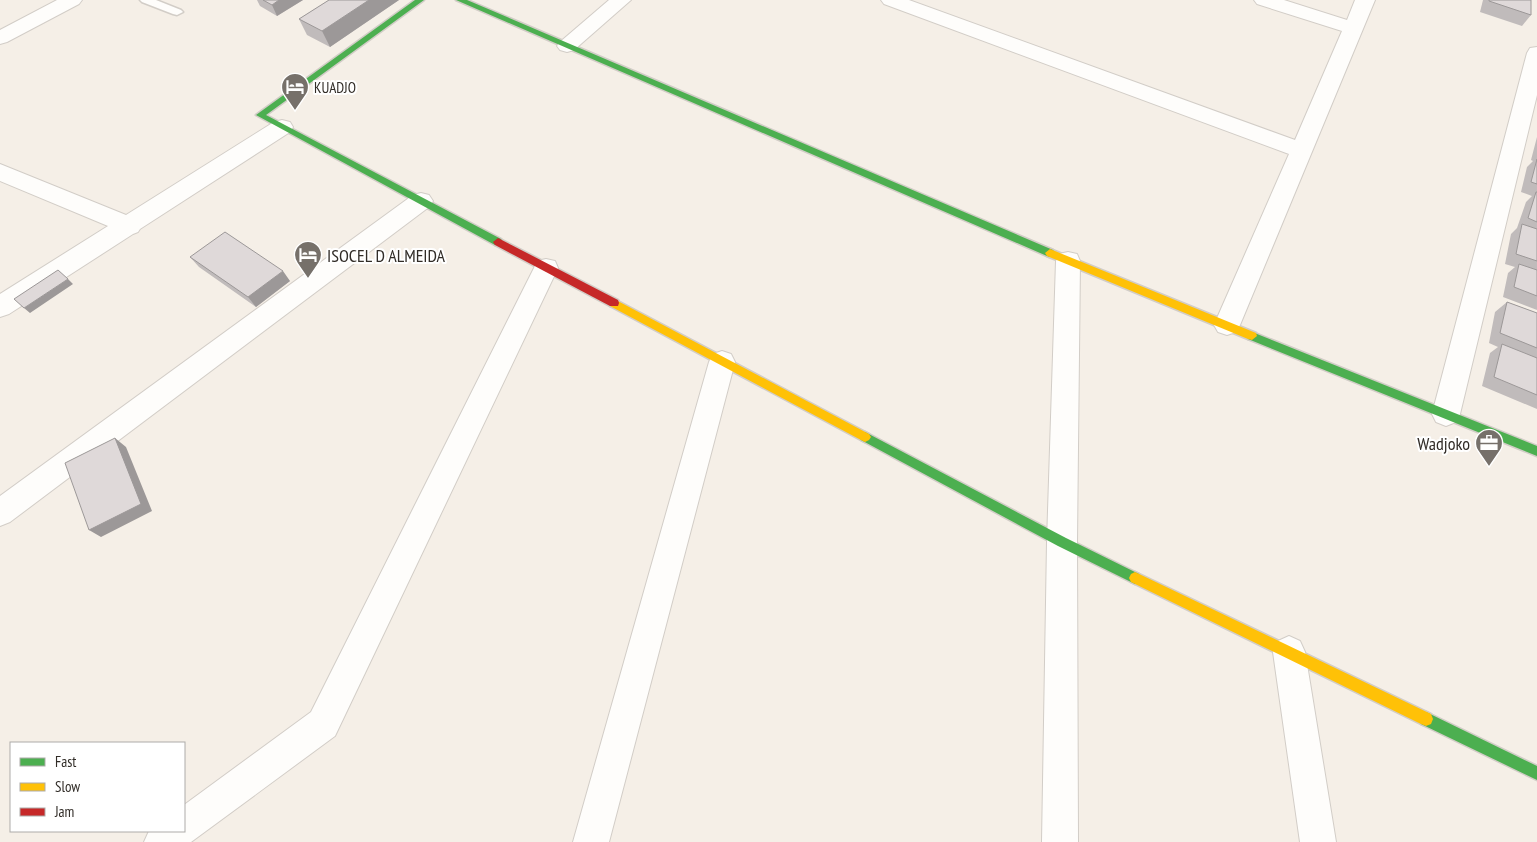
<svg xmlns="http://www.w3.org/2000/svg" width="1537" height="842" viewBox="0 0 1537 842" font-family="'PT Sans Narrow',sans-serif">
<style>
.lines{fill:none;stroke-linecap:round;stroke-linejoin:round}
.lane-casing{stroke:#d2cdc7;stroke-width:3}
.street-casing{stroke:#d2cdc7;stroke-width:2}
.fast-casing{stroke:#d2cdc7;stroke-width:3}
.slow-casing{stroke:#d2cdc7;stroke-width:3}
.jam-casing{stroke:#d2cdc7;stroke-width:3}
.lane{fill:#fefdfb;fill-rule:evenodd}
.street{fill:#fefdfb;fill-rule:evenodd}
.fast{fill:#4caf50;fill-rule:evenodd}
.slow{fill:#ffc107;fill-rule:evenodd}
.jam{fill:#c62828;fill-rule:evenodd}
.wall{fill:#c0bbbb}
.shaded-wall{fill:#9c9898}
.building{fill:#dfd9d9;stroke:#9c9898}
.labels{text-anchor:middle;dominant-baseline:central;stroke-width:4;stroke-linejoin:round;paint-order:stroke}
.far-poi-label{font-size:15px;fill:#312c27;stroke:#fff;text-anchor:start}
.poi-label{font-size:18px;fill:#312c27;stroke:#fff;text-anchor:start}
</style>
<rect width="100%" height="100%" fill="#f5efe7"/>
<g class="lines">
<defs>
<path id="lane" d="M140,0H156L181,10L183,12L177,15L173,14L142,2Z"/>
<path id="street" d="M57,0H82L79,4L7,42L0,44V30Z
M609,0H631L574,50L567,52L560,50L557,46L560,42Z
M881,0H909L1295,140L1342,31L1257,4L1254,0H1284L1347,20L1355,0H1375L1240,325L1236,332L1227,335L1218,332L1214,325L1289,154L884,4Z
M1537,47V95L1460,414L1456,422L1446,426L1436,422L1432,414L1527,53L1530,48Z
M282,120L290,122L293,127L290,132L140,229L138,232L133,234L9,314L0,317V294L108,226L0,181V164L126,215L274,122Z
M421,193L429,195L433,201L429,207L10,522L0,526V496L413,195Z
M1068,252L1077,254L1080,261L1077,542L1078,842H1042L1047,542L1056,261L1059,254Z
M546,259L555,261L558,268L335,736L191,842H144L149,831H184V805L311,712L534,268L537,261Z
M722,351L731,354L735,362L609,842H573L709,362L713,354Z
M1289,636L1300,641L1305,652L1336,842H1300L1273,652L1278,641Z"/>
<path id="fast" d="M415,0H424L266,115L501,239L503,242L501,245H495L256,115Z
M456,0H467L1053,250L1055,253L1050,257L1047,256Z
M1252,332L1537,446V456L1248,339L1247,336L1248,333Z
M865,432L1066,538L1139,574L1141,578L1139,582L1135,584L1131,582L1058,546L861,440L859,437L861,434Z
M1426,712L1537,766V780L1421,724L1419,719L1421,714Z"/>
<path id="slow" d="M1050,249L1256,333L1257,336L1252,340L1248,339L1047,256L1045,253Z
M614,299L869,434L871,437L869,440L865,442L861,440L610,306L609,303Z
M1135,572L1431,714L1433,719L1431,724L1426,726L1421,724L1131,582L1129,578L1131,574Z"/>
<path id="jam" d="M498,238L618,300L619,303L618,306H610L495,245L493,242Z"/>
</defs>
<use href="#lane" class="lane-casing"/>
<use href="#street" class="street-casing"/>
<use href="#fast" class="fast-casing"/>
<use href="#slow" class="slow-casing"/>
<use href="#jam" class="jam-casing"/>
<use href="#lane" class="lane"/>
<use href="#street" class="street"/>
<use href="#fast" class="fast"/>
<use href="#slow" class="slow"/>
<use href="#jam" class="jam"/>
</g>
<path class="wall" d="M257,0H303L277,16L260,6Z
M329,0H399L330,47L307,35L299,19Z
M1483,0H1531V15L1522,26L1480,12Z
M1537,137V310L1503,297L1508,273L1515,267L1505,264L1511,234L1517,228L1526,202L1532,196L1521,192L1527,167L1533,161L1531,160Z
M190,257L290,281L256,307L199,267Z
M1507,302L1537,313V409L1482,386L1490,353L1498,347L1489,343L1495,312Z"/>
<path class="shaded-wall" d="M279,0H303L277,16L272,5Z
M369,0H399L330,47L322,31Z
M283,271L290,281L256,307L248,297Z
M68,279L73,284L30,313L24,308Z
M115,438L126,447L152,511L101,537L89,530Z"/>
<path class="building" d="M263,0H279L272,5Z
M329,0H369L322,31L299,19Z
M1489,0H1531V15L1489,1Z
M1537,159V184L1531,182Z
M1536,192H1537V222L1528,218Z
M1522,224L1537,229V261L1516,254Z
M225,232L283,271L248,297L190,257Z
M1519,264L1537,270V296L1514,287Z
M58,270L68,279L24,308L14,299Z
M1507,302L1537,313V348L1500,333Z
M1502,344L1537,358V395L1494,377Z
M115,438L141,504L89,530L65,463Z"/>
<defs>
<symbol id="hotel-pin" viewBox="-11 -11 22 30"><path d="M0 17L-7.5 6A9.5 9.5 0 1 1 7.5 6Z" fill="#76706a" stroke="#fff"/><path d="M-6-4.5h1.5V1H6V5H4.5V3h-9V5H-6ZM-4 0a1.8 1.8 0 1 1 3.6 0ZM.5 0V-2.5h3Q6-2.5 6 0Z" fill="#fff"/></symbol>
<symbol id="office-pin" viewBox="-11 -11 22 30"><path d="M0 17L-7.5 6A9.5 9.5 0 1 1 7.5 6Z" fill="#76706a" stroke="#fff"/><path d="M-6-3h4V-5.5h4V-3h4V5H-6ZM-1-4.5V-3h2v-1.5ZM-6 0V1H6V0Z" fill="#fff"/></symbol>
</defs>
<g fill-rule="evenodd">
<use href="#hotel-pin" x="279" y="71" width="32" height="43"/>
<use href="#hotel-pin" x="292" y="239" width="32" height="43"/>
<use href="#office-pin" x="1473" y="427" width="32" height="43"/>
</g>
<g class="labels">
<g class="far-poi-label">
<text x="314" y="87">KUADJO</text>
</g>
<g class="poi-label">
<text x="327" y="255">ISOCEL D ALMEIDA</text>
<text x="1470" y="443" text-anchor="end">Wadjoko</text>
</g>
</g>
<rect x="10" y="742" width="175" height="90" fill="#ffffff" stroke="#adaba9"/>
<rect x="20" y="758" width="25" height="8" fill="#4caf50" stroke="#adaba9"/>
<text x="55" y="767" font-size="15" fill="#312c27">Fast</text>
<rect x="20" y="783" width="25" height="8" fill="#ffc107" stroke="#adaba9"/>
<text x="55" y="792" font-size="15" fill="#312c27">Slow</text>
<rect x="20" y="808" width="25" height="8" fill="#c62828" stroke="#adaba9"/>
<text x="55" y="817" font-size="15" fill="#312c27">Jam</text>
</svg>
